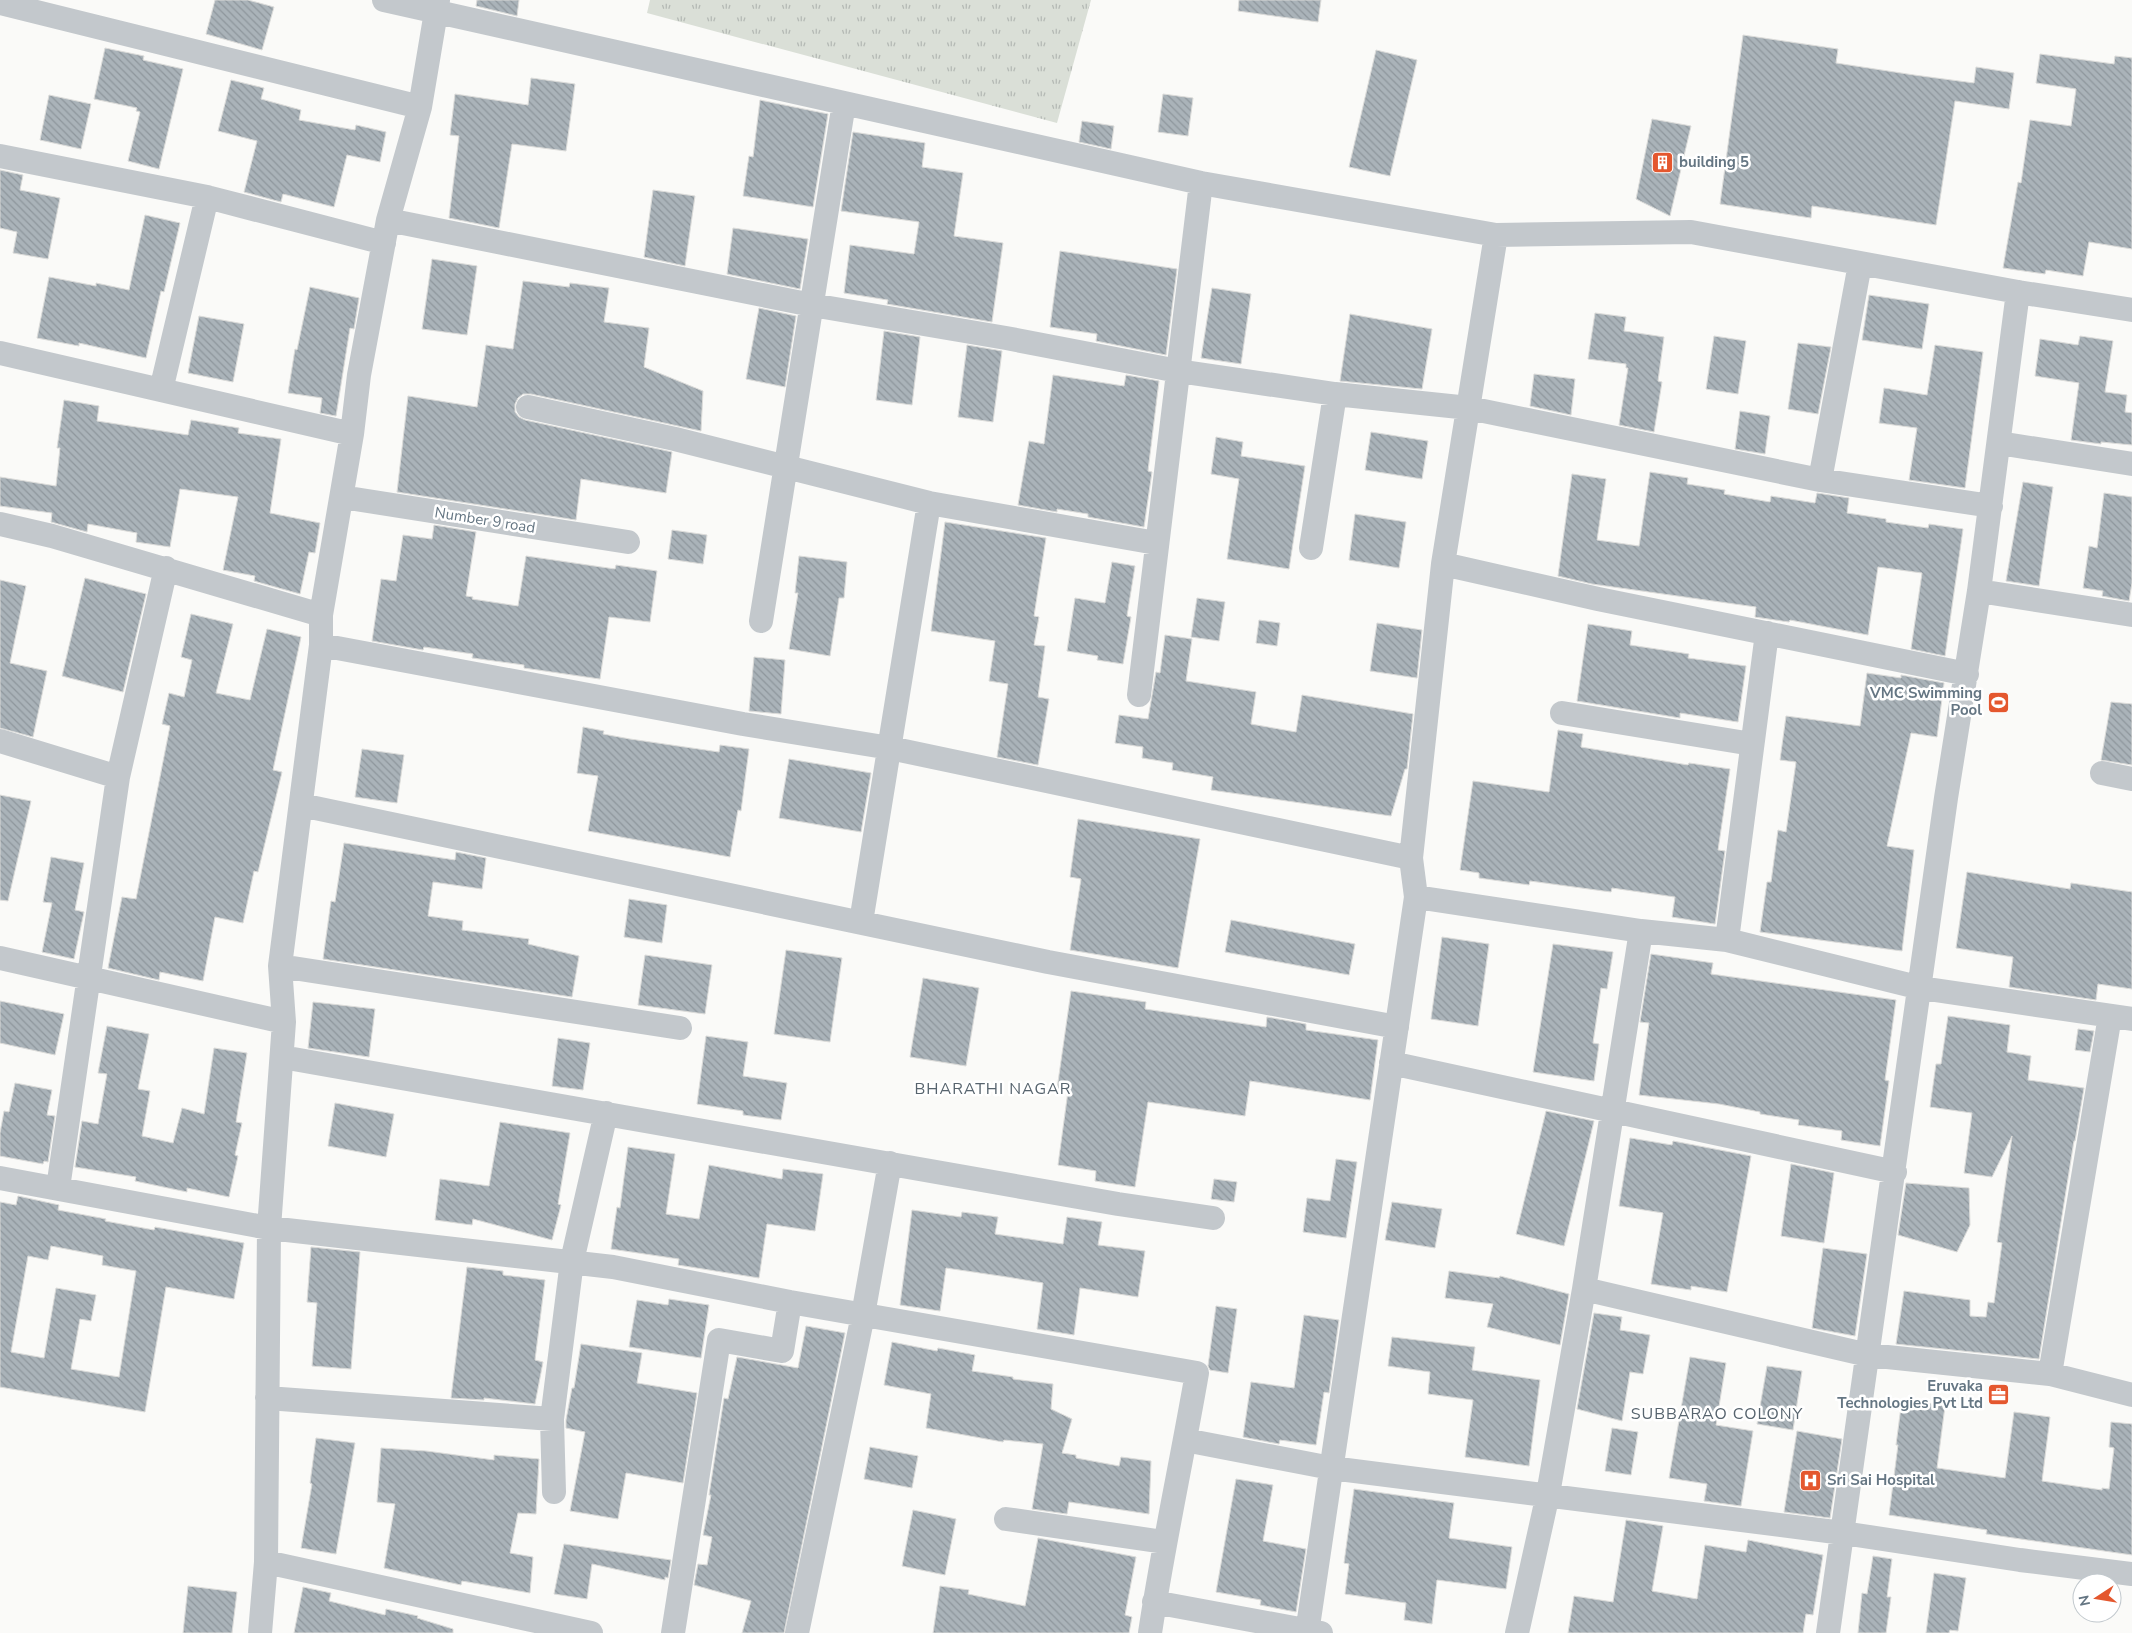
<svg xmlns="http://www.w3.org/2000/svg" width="2132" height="1633" viewBox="0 0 2132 1633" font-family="'Nunito Sans',sans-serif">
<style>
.grass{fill:url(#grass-tufts)}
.building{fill:url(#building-back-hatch);stroke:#dcdcda;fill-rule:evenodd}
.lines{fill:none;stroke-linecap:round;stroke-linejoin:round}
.minor{stroke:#c3c8cc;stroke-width:24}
.labels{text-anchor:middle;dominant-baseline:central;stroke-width:5;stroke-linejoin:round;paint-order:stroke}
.poi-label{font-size:15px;font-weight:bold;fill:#657683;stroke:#fff;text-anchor:start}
.street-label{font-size:15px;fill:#657683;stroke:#fff}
.neighbourhood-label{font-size:16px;letter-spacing:1px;fill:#57646e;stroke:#fff}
</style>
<defs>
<pattern id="grass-tufts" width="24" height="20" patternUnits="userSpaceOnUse" patternTransform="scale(1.25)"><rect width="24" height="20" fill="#dadfd7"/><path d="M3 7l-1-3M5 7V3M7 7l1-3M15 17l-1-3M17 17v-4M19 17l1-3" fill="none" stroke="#b4b9b4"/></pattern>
<pattern id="building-back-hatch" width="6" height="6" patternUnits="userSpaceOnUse" patternTransform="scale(1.25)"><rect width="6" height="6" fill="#aab3b9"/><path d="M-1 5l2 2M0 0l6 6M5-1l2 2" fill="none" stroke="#8e969c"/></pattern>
</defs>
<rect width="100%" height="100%" fill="#fafaf8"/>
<path class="grass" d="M650,0H1091L1057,123L647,13Z"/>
<path class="building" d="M215,0H248L274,7L262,50L206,34Z
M477,0H519L517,16L476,6Z
M1239,0H1321L1318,22L1238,11Z
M1743,35L1838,49L1836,63L1914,75L1974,83L1976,67L2014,73L2009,109L1955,101L1936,225L1812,206L1811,218L1720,204Z
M105,48L144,56L143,60L183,69L159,169L128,161L140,112L136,111L137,108L94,99Z
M1376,50L1417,60L1390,176L1349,167Z
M2040,54L2114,64L2115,56L2132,58V249L2089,242L2083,276L2046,270L2045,274L2003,268L2018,182L2021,183L2030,120L2071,126L2076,89L2036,83Z
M531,78L575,84L566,151L512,144L499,228L449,218L459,136L450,135L455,94L528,105Z
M231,80L264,88L261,99L301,110L299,120L355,130L356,125L386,132L380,162L347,155L334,207L283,194L281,202L244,192L257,141L218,131Z
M1163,94L1193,98L1188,136L1158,132Z
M49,95L91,104L81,149L40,140Z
M760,100L828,114L813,207L743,196L749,156L753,157Z
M1652,119L1691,126L1670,216L1636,199Z
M1082,121L1114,126L1111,149L1079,142Z
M853,132L925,143L922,167L963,173L954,236L1003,243L992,322L887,304L888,300L844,293L850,245L914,254L919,222L841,211Z
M0,170L23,175L20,190L60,198L48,259L13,253L17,232L0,228Z
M653,190L695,196L685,266L644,257Z
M145,215L180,223L164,292L161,291L146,358L79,343V346L37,338L49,277L96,286V283L129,290Z
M733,228L808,239L800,289L727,274Z
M1060,251L1177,269L1166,355L1096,341L1097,334L1050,327Z
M432,259L477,266L467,335L422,329Z
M523,281L569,287L570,283L609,288L604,322L649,328L644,367L703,391L701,431L531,394H523L518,398L515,404V412L519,417L525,420L672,452L666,493L581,479L576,520L397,492L408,396L477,407L486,345L513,349Z
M310,287L359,298L354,329L350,328L336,416L320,413L322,398L288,393L295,349L297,350Z
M1212,288L1251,294L1241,364L1201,358Z
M1869,295L1929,304L1922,349L1862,340Z
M759,308L796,316L785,387L746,379Z
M1595,313L1626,317L1624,331L1664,337L1658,381L1662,382L1654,432L1619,425L1628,368H1626V364L1588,359Z
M1350,314L1432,329L1422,389L1340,381Z
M199,316L244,324L233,382L188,373Z
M884,331L920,337L912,405L876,400Z
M1714,336L1746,341L1738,394L1706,389Z
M2080,336L2113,341L2105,392L2127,395L2125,412L2132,413V445L2101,442V444L2071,440L2079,383L2035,376L2040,339L2078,345Z
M1798,343L1831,347L1818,414L1788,409Z
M967,345L1002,351L993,422L958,417Z
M1935,345L1983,352L1965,488L1909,480L1917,428L1879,423L1884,388L1927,395Z
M1534,374L1575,379L1571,415L1530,406Z
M1053,375L1124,386L1126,375L1159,381L1148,471L1152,472L1144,527L1088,517V514L1057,509V512L1018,505L1029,441L1044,444Z
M64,400L99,406L97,421L188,435L191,420L239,428L238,433L281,439L270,513L320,523L315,553L309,552L300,594L254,581L255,576L223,570L238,497L180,489L170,547L136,542L137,533L88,524L87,532L51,522L52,513L0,506V477L56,486L60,448H57Z
M1740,411L1770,416L1765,454L1735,449Z
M1371,432L1428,441L1422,479L1365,470Z
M1216,437L1243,442L1241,456L1305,466L1289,569L1227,559L1239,479L1211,474Z
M1650,472L1688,478L1687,484L1725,490L1724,494L1770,502L1771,496L1815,503L1817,493L1849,498L1847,513L1886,519V522L1928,528L1929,524L1963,529L1945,656L1911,649L1922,573L1878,567L1868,635L1790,620L1789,622L1755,617L1756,607L1592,584L1558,576L1572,474L1606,479L1597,540L1639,546Z
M2023,482L2053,487L2039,586L2006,581Z
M2104,493L2132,497V583L2129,601L2102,596L2103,591L2083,588L2089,546L2097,548Z
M1355,514L1406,522L1399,568L1349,560Z
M945,522L1046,538L1034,616L1039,617L1034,645L1045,646L1038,697L1049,699L1038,765L997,757L1008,684L989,681L995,641L931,631Z
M434,525L476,532L466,596L473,597L472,599L518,606L526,556L615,569L616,565L657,571L650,622L609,617L600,679L524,668V665L472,658L473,654L424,647L423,650L372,641L381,579L396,581L403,535L432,539Z
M672,530L707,535L703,564L668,559Z
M799,556L847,562L844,598H839L830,656L789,649L798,593H795Z
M1112,562L1135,566L1127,616L1131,617L1123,664L1097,660L1098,656L1067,651L1075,598L1105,603Z
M85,578L146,594L123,692L62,676Z
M0,580L26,586L10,663L47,671L33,737L0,728Z
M1197,598L1225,602L1219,641L1191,637Z
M191,614L233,624L216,693L250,700L267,629L301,637L273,770L282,772L258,872L254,871L243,923L215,917L203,981L160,972L159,980L108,968L122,897L136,899L170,726L162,724L169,693L184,697L192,660L181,657Z
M1259,620L1280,623L1277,646L1256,643Z
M1377,623L1422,630L1417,678L1370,671Z
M1588,624L1632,631L1630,645L1689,654L1688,658L1746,666L1738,722L1680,713V718L1577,701Z
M1165,635L1192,639L1186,681L1256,692L1251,724L1296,732L1302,695L1413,714L1407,769H1405L1391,816L1211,790L1213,777L1172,770L1173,763L1142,758L1143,747L1115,743L1119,715L1148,719L1156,672L1160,673Z
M754,657L785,660L781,714L749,711Z
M1867,673L1901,678V675L1944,683L1937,737L1911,733L1887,846L1914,850L1902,951L1760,932L1767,882H1771L1778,830L1786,832L1796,762L1780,760L1786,716L1860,726Z
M2111,702L2132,704V765L2101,760Z
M583,727L604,731L603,734L630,739L719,752L720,745L749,749L741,811L738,810L730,857L588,831L598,776L577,773Z
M1558,730L1583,734L1581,747L1688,765L1689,763L1730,769L1718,850L1725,851L1715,924L1672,917L1675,897L1612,888L1611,892L1530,881L1529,885L1479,878V873L1460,870L1473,781L1549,792Z
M362,749L404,755L397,803L355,797Z
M789,759L871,773L861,832L779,818Z
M0,795L31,801L8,901L0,900Z
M1078,819L1200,839L1178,968L1070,950L1081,879L1070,877Z
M344,843L455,860L456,852L486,858L482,889L433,882L428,916L463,921L462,930L529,939L528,944L579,956L572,997L323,959L331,901L335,902Z
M51,857L84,863L75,910L84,912L74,959L42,952L52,903L43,902Z
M1967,872L2070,889L2071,883L2132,892V989L2098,984L2096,1000L2009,987L2013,957L1956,948Z
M629,899L667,905L662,943L624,937Z
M1231,920L1355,944L1349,975L1225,952Z
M1442,937L1489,944L1478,1026L1431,1019Z
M1553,944L1613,952L1607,989L1601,988L1593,1043L1599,1044L1594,1081L1533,1072Z
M786,950L842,958L830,1042L774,1034Z
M1651,954L1713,963L1711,974L1896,1000L1885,1080L1889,1081L1880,1146L1841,1140L1842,1131L1798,1125L1799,1120L1760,1114V1112L1719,1104L1639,1095L1649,1023L1640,1022Z
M645,955L712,965L705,1014L638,1005Z
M923,978L979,988L966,1066L910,1057Z
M1071,991L1146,1002L1145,1009L1266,1027L1267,1017L1306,1024V1030L1378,1040L1370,1100L1250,1081L1245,1116L1148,1102L1135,1187L1095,1181L1096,1171L1058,1165L1068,1091L1057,1089Z
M0,1001L64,1014L55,1055L0,1043Z
M313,1002L375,1009L369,1057L308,1048Z
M1948,1016L2010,1025L2007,1052L2031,1056L2028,1080L2084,1088L2075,1141H2074L2039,1359L1896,1344L1904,1291L1970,1300V1316L1986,1317L1988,1302L1994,1303L2002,1243L1997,1242L2012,1136L1992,1177L1964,1173L1972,1113L1930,1107L1936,1064H1941Z
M107,1026L149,1034L138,1089L150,1091L142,1136L173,1143L182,1108L204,1114L214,1048L247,1053L236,1122L242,1123L235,1155L238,1156L229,1197L187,1188V1192L135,1181L136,1177L75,1167L82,1121L98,1124L107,1074L98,1073Z
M2078,1029L2094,1031L2090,1052L2075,1050Z
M706,1036L748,1042L743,1076L787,1083L781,1120L743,1115V1111L697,1104Z
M558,1038L590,1043L583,1090L552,1086Z
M15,1083L52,1090L47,1115L55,1116L48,1162L44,1161L43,1164L0,1156V1133L4,1111L9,1112Z
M335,1103L394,1114L386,1157L328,1146Z
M1546,1111L1594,1121L1564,1246L1516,1234Z
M500,1122L570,1133L558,1204L561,1205L552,1240L473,1219L472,1225L435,1220L440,1179L489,1186Z
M1630,1138L1672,1145L1673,1141L1751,1156L1727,1292L1691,1286V1290L1651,1284L1663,1213L1619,1206Z
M628,1147L675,1154L666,1214L699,1219L709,1165L782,1179L783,1169L823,1174L815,1231L767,1224L759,1278L678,1265L679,1259L611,1249L617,1207L620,1208Z
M1336,1159L1357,1162L1346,1238L1303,1232L1307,1198L1330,1201Z
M1791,1164L1834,1173L1824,1243L1781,1236Z
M1214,1179L1237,1182L1234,1202L1211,1199Z
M1906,1183L1969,1188L1970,1225L1957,1252L1898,1235Z
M18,1196L59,1205L58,1210L106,1219L105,1221L154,1230L155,1227L244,1243L234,1299L166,1287L145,1412L0,1387V1202L16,1205ZM51,1246L103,1256L102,1265L136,1271L119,1377L71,1369L80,1319L91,1321L96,1295L56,1288L44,1358L11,1352L28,1256L48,1260Z
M1392,1202L1442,1209L1435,1248L1385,1240Z
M912,1210L961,1217L962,1212L998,1217L995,1234L1063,1244L1067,1217L1102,1222L1098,1245L1145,1251L1138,1297L1080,1288L1074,1335L1037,1329L1043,1283L1007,1277L946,1268L940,1311L900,1305Z
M311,1247L360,1252L351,1369L312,1366L317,1303L307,1302Z
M1823,1248L1867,1254L1855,1336L1812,1328Z
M467,1267L503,1271V1275L545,1280L535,1360L543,1362L535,1404L484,1398V1400L451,1398Z
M1449,1271L1499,1278L1500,1276L1569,1294L1560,1345L1487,1327L1493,1304L1445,1298Z
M669,1299L709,1305L701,1358L629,1347L637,1300L668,1305Z
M1216,1306L1237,1309L1228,1373L1210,1370L1208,1366Z
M1594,1313L1622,1317L1620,1330L1650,1335L1643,1374L1630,1372L1622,1421L1577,1409Z
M1304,1315L1339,1320L1329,1393L1324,1392L1316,1445L1280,1440L1279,1444L1243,1437L1251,1382L1294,1388Z
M806,1326L845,1333L784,1633H742L751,1601L694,1585L698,1564L707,1565L712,1537L703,1535L711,1495H709L724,1398L728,1399L737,1357L798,1368Z
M1392,1337L1475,1347L1472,1370L1540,1380L1529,1466L1465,1457L1473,1400L1428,1394L1430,1372L1388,1366Z
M892,1342L937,1351L938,1348L975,1355L972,1371L1013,1377V1379L1053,1384L1051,1409L1072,1419L1062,1453L1076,1455V1458L1119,1466L1121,1457L1151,1461L1149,1514L1069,1502L1067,1514L1032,1509L1043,1444L1004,1440L1003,1442L926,1428L931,1394L884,1385Z
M581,1344L642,1353L637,1383L697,1393L683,1483L626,1473L618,1519L570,1511L585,1432L566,1428V1420L572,1388H574Z
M1690,1357L1726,1363L1716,1425L1753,1431L1741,1506L1704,1501L1707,1484L1669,1478Z
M1767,1366L1802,1371L1793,1430L1757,1424Z
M1902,1399L1945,1406L1937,1468L2005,1478L2014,1412L2050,1417L2042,1481L2102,1490V1488L2109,1489L2114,1448L2109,1447L2111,1422L2132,1424V1555L1986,1534L1987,1530L1889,1515L1898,1445H1896Z
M1612,1428L1638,1432L1631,1475L1605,1471Z
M1797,1431L1842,1439L1830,1518L1784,1512Z
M316,1438L355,1443L336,1554L301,1548L312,1484L310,1483Z
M870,1447L918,1456L912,1488L864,1479Z
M381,1448L426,1451L494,1460V1455L539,1459L536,1514L518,1513L510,1553L533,1557L530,1593L462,1581L461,1585L384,1568L395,1504L377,1502Z
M1236,1479L1273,1485L1263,1541L1306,1549L1296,1612L1260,1605L1261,1600L1216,1592Z
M1354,1489L1454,1503L1449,1538L1512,1547L1506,1589L1437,1580L1432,1624L1404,1620L1406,1603L1345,1594L1349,1564L1344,1563Z
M913,1510L956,1519L945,1575L902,1566Z
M1626,1520L1663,1526L1652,1591L1697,1599L1705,1545L1746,1552L1748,1540L1823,1555L1813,1615L1806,1614L1803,1633H1568L1574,1596L1613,1602Z
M1038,1538L1136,1557L1125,1615L1132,1617L1129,1633H933L940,1586L969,1590L968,1594L1025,1606Z
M564,1544L671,1560L668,1578L665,1577V1580L592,1564L587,1599L554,1594Z
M1873,1556L1892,1559L1887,1597H1891L1886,1633H1858L1862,1593L1867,1594Z
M1934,1573L1966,1578L1958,1631L1950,1630L1949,1633H1926Z
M188,1586L237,1592L232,1633H183Z
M303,1587L331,1593L329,1601L385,1615L386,1609L418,1616L417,1618L453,1629V1633H294Z"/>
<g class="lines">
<path class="minor" d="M384,0L1201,183L1496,235L1691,232L2018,292L2132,310
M0,3L420,107
M0,156L207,197L384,243
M388,220L812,305L1006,338L1178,371L1335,394L1469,408L1820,480L1991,506
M0,353L352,434
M161,390L207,197
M528,407L675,439L929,503L1156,543
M1999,443L2132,464
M1820,480L1860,264
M342,497L628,542
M0,524L52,536L321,615
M1311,548L1335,394
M1443,564L1598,599L1967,674
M1979,591L2132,615
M761,621L844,103
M321,645L743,724L890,748L1411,858
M1139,695L1201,183
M1562,713L1752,744
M0,741L118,777
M2102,773L2132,779
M301,805L1048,962L1397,1027
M1416,897L1641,931L1727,940L1921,988L2132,1019
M861,922L929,503
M1727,940L1767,633
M0,958L284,1022
M280,966L680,1028
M282,1057L1118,1204L1213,1218
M1391,1063L1895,1172
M0,1178L269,1228L613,1267L790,1302L1197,1373C1182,1460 1163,1546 1150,1633
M58,1188L118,777L166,568
M1584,1289L1868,1355L2050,1374L2132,1395
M2050,1374L2110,1016
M267,1398L552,1419
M1185,1440L1331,1468L1843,1533L2020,1560L2132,1574
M554,1492L552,1419L572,1261L606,1113
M1006,1519L1164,1542
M266,1562L591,1633
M1154,1602L1321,1633
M260,1633L266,1562L269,1228L284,1022L280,966L321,645V615L352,434L359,375L388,220L420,107L438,0
M673,1633L719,1340L782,1351L790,1302
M797,1633L863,1315L890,1163
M1307,1633L1416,897L1411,858L1443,564L1496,235
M1517,1633L1548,1494L1584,1289L1641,931
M1828,1633L1946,798L1979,591L2018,292"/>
</g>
<defs>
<symbol id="building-square" viewBox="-11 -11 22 22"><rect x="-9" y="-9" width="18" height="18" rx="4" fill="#e4572e" stroke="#fff"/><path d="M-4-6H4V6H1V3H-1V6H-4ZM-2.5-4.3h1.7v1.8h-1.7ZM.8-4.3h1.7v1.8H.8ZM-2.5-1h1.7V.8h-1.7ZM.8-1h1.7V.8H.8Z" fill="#fff"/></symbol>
<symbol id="stadium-square" viewBox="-11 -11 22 22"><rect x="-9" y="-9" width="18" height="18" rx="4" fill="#e4572e" stroke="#fff"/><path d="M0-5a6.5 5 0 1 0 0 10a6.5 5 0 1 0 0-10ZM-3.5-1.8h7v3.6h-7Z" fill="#fff"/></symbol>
<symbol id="office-square" viewBox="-11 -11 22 22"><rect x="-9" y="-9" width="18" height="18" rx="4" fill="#e4572e" stroke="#fff"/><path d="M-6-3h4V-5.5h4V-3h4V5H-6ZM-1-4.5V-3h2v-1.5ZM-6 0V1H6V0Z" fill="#fff"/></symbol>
<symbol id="hospital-square" viewBox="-11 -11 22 22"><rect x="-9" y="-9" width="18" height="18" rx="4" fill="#e4572e" stroke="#fff"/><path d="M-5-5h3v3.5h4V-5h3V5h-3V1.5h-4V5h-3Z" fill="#fff"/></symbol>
</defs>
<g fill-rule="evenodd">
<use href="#building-square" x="1650" y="150" width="25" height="25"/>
<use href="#stadium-square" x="1986" y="690" width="25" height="25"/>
<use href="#office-square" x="1986" y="1382" width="25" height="25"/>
<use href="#hospital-square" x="1798" y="1468" width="25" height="25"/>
</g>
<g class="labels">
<g class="poi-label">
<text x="1679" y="162">building 5</text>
<text x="1982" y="693" text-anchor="end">VMC Swimming<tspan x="1982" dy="17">Pool</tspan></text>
<text x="1983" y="1386" text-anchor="end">Eruvaka<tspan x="1983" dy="17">Technologies Pvt Ltd</tspan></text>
<text x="1827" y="1480">Sri Sai Hospital</text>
</g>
<g class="street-label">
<text transform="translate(485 520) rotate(9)">Number 9 road</text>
</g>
<g class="neighbourhood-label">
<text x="993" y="1089">BHARATHI NAGAR</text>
<text x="1717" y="1414">SUBBARAO COLONY</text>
</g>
</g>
<g transform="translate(2097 1598) rotate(258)"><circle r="24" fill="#ffffff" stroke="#c1c8cd"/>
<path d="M0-4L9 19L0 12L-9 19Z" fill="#e4572e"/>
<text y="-8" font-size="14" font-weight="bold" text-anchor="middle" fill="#657683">N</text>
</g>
</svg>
